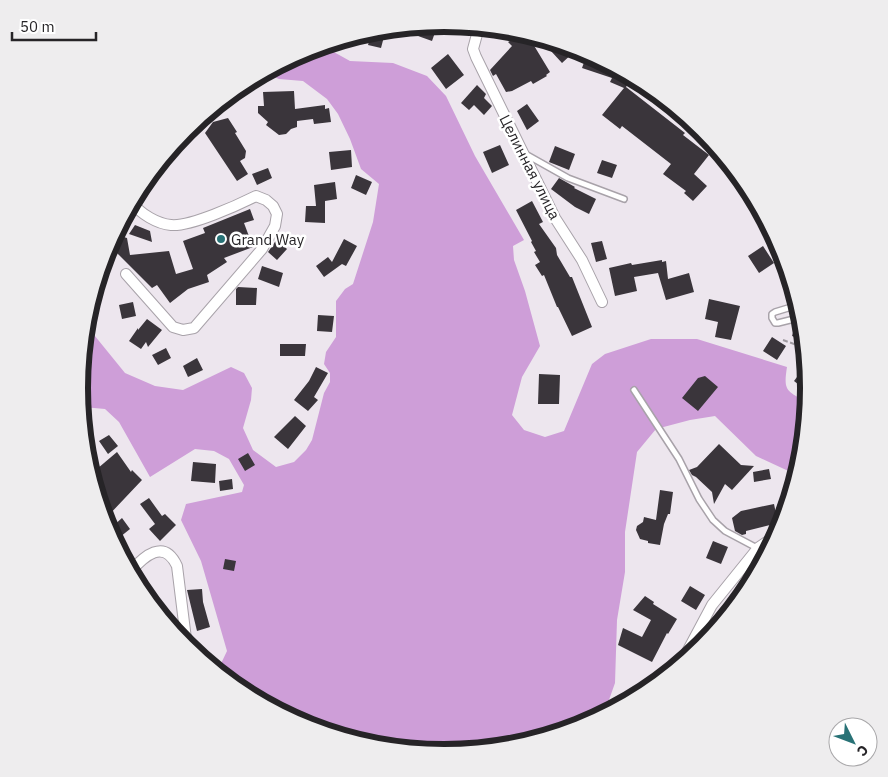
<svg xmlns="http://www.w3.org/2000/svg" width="888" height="777" viewBox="0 0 888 777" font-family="'IBM Plex Sans',sans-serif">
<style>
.forest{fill:#ce9ed8}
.building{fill:#3a353b}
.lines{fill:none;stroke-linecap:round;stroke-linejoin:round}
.service-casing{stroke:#a8a2a9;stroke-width:8}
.minor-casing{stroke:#a8a2a9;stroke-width:12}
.path{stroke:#9f9aa0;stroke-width:2;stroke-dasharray:5 2.5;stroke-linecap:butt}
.service{stroke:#fff;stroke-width:5}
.minor{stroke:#fff;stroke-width:10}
.poi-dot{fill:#287276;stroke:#fff;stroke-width:2}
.labels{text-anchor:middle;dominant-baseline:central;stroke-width:5;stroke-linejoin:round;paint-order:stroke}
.street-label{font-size:15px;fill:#262427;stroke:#fff}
.poi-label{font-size:15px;fill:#262427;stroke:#fff;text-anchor:start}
.rim{fill:none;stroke:#262427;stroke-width:6}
</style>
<rect width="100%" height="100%" fill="#ede6ee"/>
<path class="forest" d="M323,46L350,61L393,63L427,76L446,96L475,156L524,240L513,246L514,260L525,291L540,346L522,377L512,415L524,430L545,437L564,431L592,364L605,354L651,339H697L787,367C783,392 787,390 807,403L802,460L797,475L756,456L715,416L690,420L656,429L637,452L625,532V572L617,620L615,683L604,714L583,726L515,746L444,753L373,746L304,725L241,692L217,672L227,651L201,561L181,520L186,504L242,492L244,485L229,459L214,451L195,449L150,477L119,422L105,409L83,407L81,409L79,388L86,325L125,373L155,386L183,390L231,367L244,373L252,388L251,400L243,428L253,450L276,467L294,462L306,450L312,440L324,393L330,382V373L324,364L326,352L336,337V301L345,289L353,284L373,222L379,184L361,169L350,139L338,114L327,99L303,81L279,79L264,73L305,51Z"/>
<path class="building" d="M438,24L432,41L418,36L422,26Z
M386,29L381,48L368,45L372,31Z
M523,33L527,34L550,72L546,75L547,76L533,84L531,81L512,91L506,92L496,74L493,76L490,70L512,46L508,42Z
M558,44L569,47L574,52L562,63L551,51Z
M448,54L464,75L446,89L431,68Z
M587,54L632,78L626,87L685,133L683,135L709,155L694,174L707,186L693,201L684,193L686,191L663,174L671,164L622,126L620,129L602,115L624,88L610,82L612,78L582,68Z
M477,85L486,94L484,98L492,106L484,115L474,105L469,110L461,103Z
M294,91L295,109L325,105V109L329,108L331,122L314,124L313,119L297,121V127L291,129L286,134L279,135L266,125L268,122L258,113V106H264L263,92Z
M527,104L539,121L527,130L517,111Z
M228,118L237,132L235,133L246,151L245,158L240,161L248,174L237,181L205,133L213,122Z
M500,145L509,165L492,173L483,152Z
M555,146L575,154L569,170L549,162Z
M351,150L352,167L331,170L329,152Z
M602,160L617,165L612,178L597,173Z
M268,168L272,178L257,185L252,174Z
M356,175L372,182L366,195L351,188Z
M559,178L575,187L574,188L596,199L589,214L575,207L551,189Z
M335,182L337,199L325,201V223L305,222L306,206H316L314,185Z
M532,201L543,222L539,224L556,248L557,255L570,277H572L592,327L572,336L558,307H557L544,275L542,276L535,265L540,262L534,252L536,251L531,242L532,241L516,210Z
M250,209L254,220L244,223L253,247L224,258L227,262L207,275L209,282L188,289L170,303L157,285L152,288L109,245L117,235L127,238L130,255L169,251L176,274L193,269L183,241L205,233L203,228Z
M135,225L150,231L152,242L129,234Z
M277,239L287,249L277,260L268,252Z
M344,239L357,246L346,266L342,264L324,277L316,266L328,257L332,262Z
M602,241L607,259L596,262L591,243Z
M763,246L774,263L759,273L748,256Z
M662,260V262L666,261L668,279L689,273L694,292L666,300L658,273L634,277L637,291L615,296L609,268L631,263L632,265Z
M262,266L283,273L279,287L258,279Z
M238,287L257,288L256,305H236V289Z
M709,299L740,306L731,340L715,337L718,322L705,319Z
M133,302L136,316L122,319L119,305Z
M318,315L334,316L332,332L317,331Z
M147,319L162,330L148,347L146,342L141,349L129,341L138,328V330Z
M802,321L804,340L792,336L796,323Z
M772,337L786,346L777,360L763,351Z
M280,344H306L305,356H280Z
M166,348L171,358L158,365L152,355Z
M197,358L203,370L188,377L183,366Z
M806,365L809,389L808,392L794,381Z
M316,367L328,373L314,397L318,400L308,411L294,400L309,381Z
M539,374L560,375L559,404H538Z
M705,376L718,387L698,411L682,398L698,378Z
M295,416L306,426L288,449L274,437Z
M109,435L118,446L108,454L99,441Z
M719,444L741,465L754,466L732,490L725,484L714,504L712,492L696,477L692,475L689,470L697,467Z
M117,452L131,472L132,470L142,480L107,517L101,509L91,474Z
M248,453L255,465L245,471L238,459Z
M193,462L216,464L215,483L191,481Z
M769,469L771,479L754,482L753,472Z
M232,479L233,489L220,491L219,481Z
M660,490L673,492L670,514H668L664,524L660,545L648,543V541L640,539L636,530L637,526L643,522L644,517L656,520Z
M149,498L162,516L165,514L176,525L160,541L149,529L155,524L140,504Z
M774,504L778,523L746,531V534L742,535L735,531L732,518L741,511Z
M122,518L130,529L120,537L112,527Z
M713,541L728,547L721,564L706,558Z
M225,559L236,561L234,571L223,569Z
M690,586L705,595L696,610L681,601Z
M202,589L203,602L210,627L197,631L187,590Z
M645,596L654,602L653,604L677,619L668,634L667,633L652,662L618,645L623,628L642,637L651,620L633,610Z"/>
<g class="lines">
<defs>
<path id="service" d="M527,155L568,178L624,199
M798,305L775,312L772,314V318L775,323H778L802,317
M634,390L679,459L699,499L713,520L725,531L757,548"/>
<path id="minor" d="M479,27L473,49L476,57L555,218L582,260L602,302
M126,274L173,327L183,330L194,328L262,249L275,226L277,214L273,206L266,200L256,196C238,205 190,227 171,225C158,224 140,214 132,202
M130,572C144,556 164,538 177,566L187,647
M680,665L712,605L758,548L777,535"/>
</defs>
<use href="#service" class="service-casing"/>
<use href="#minor" class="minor-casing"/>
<path class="path" d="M783,340L805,348"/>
<use href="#service" class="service"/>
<use href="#minor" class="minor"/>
</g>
<circle class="poi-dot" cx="221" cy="239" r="5"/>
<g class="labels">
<g class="street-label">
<text transform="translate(530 167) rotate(63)">Целинная улица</text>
</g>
<g class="poi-label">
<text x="231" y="239">Grand Way</text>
</g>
</g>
<path d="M0 0H888V777H0ZM88 388a356 356 0 1 1 712 0a356 356 0 1 1-712 0Z" fill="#eeedee" fill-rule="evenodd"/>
<path class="rim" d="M88 388a356 356 0 1 1 712 0a356 356 0 1 1-712 0Z"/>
<g transform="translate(853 742) rotate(132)"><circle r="24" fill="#ffffff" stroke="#a8a7a9"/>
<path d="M0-4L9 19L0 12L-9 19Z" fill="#287276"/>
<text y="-8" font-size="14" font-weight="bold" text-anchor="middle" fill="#262427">С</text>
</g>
<path d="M12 32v8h84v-8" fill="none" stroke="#262427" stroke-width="2.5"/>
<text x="20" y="32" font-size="15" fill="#262427" stroke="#ffffff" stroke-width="4" paint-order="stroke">50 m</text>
</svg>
